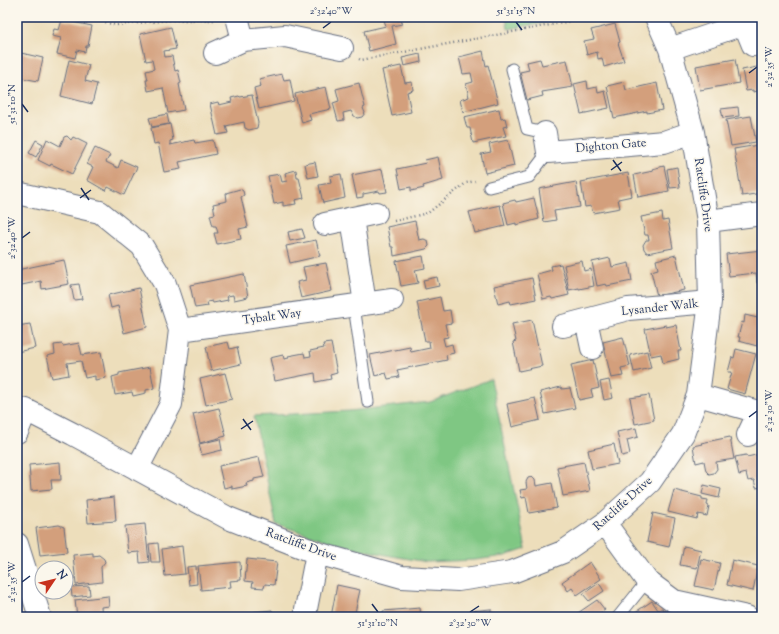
<svg xmlns="http://www.w3.org/2000/svg" width="779" height="634" viewBox="0 0 779 634" font-family="'Sorts Mill Goudy',serif">
<style>
.green{fill:#7fc783;stroke:#4d7b70}
.building{fill:#d39f7c}
.lines{fill:none;stroke-linecap:round;stroke-linejoin:round}
.lane-casing{stroke:#646c7f;stroke-width:13}
.street-casing{stroke:#646c7f;stroke-width:24}
.path{stroke:#646c7f;stroke-width:2.5;stroke-dasharray:1 3;stroke-linecap:butt}
.lane{stroke:#fff;stroke-width:11}
.street{stroke:#fff;stroke-width:22}
.ticks{fill:none;stroke:#1b2f5e;stroke-width:1.5}
.labels{text-anchor:middle;dominant-baseline:central;stroke-width:3;stroke-linejoin:round;paint-order:stroke}
.street-label{font-size:12px;fill:#1b2f5e;stroke:#fbf7ec}
.neatline{fill:none;stroke:#1b2f5e;stroke-width:1.5}
.ticks-label{font-size:10px;text-anchor:middle;fill:#1b2f5e}
</style>
<rect width="100%" height="100%" fill="#fbf7ec"/>
<filter id="ink" filterUnits="userSpaceOnUse"><feTurbulence type="fractalNoise" baseFrequency=".025" numOctaves="2"/><feDisplacementMap in="SourceGraphic" scale="8" xChannelSelector="R" yChannelSelector="G"/><feConvolveMatrix kernelMatrix="1 2 1 2 8 2 1 2 1" color-interpolation-filters="sRGB"/></filter>
<filter id="wash" filterUnits="userSpaceOnUse"><feTurbulence type="fractalNoise" baseFrequency=".012" numOctaves="4" result="noise"/><feDisplacementMap in="SourceGraphic" scale="16" xChannelSelector="R" yChannelSelector="G"/><feGaussianBlur stdDeviation="0.9" result="paint"/><feColorMatrix in="noise" values="0 0 0 0 0 0 0 0 0 0 0 0 0 0 0 0 0 1.4 0 .05"/><feComposite in="paint" operator="in"/></filter>
<g filter="url(#wash)">
<rect width="100%" height="100%" fill="#eddebb"/>
<path class="green" d="M506,17H576L508,29Z
M491,379L526,549L505,556L475,560L427,562L386,555L338,544L276,524L254,416L349,411L430,402Z"/>
<g id="blocks">
<path class="building" d="M383,17H401L402,24L392,26L396,44L369,51L364,31L386,26Z
M62,20L92,26L88,46H86L85,52L77,50L75,58L57,54L61,38L52,36L54,29L59,30Z
M615,24L620,42L618,43L624,61L604,67L602,58L598,59L597,52L587,55L584,41L594,39L591,30Z
M171,27L176,49L164,51L165,57L172,56L175,71L178,70L181,83L179,84L184,110L168,113L163,88L148,91L146,80H148L146,71L154,69L152,60L146,61L140,34Z
M483,51L486,66L488,65L498,103L463,112L460,100L469,97L466,84L473,82L471,73L463,74L459,57Z
M21,53L43,58L38,81L17,77V65L18,66Z
M420,54L421,62L404,66L402,58Z
M540,59L542,65L567,60L573,87L542,92L543,96L527,100L520,72L529,70L527,62Z
M735,59L739,83L700,90L696,66Z
M69,60L89,65L85,81L97,84L92,104L61,96Z
M401,66L405,83L412,82L413,90L407,92L411,112L392,116L382,70Z
M762,66V90L753,92V90L746,91L742,70Z
M282,74L284,80L290,79L294,101L259,109L254,88L261,86L259,79Z
M587,81L588,89L597,87L598,93L605,91L609,108L581,114L574,84Z
M624,82L626,90L657,83L662,110L647,113V111L614,118L607,86Z
M359,83L365,107L363,108L365,113L362,117L357,118L353,115L351,111L343,113L344,120L338,121L333,103L339,101L336,89Z
M326,87L331,109L309,114L311,120L302,123L295,94Z
M252,95L258,123L257,128L249,130L245,128L244,122L226,126L228,133L217,135L210,104L218,102L219,105L232,102L231,98L239,96L240,97Z
M738,107L739,116L723,118L721,109Z
M499,109L501,119L505,118L507,126L503,127L506,136L473,143L470,128H467L464,117Z
M167,114L169,124L152,127L149,118Z
M751,116L756,142L731,146L726,120Z
M170,124L173,140L170,141V145L194,140L195,143L213,140L216,154L179,162L181,169L164,172L158,143L154,144L151,128Z
M67,136L71,140L73,137L87,144L72,174L51,164L50,166L38,160L47,139L60,146L64,137Z
M36,140L43,144L36,157L29,153Z
M508,140L514,166L485,173L481,154L491,152L489,144Z
M758,145L762,169V193L742,196L734,149Z
M95,148L110,155L106,162L118,168L121,160L137,167L124,195L108,187L106,191L87,180L93,167L87,164Z
M438,157L443,180L423,186L424,188L411,191V187L401,189L397,169L426,163L425,160Z
M315,162L318,176L308,178L305,164Z
M664,166L669,191L638,197L634,175L653,171L652,169Z
M677,167L680,187L670,188L667,169Z
M382,169L387,192L380,193L379,191L363,194V197L357,198L352,175Z
M296,170L297,178H299L304,198L295,200L296,204L283,206V202L274,204L268,176L280,174L282,182L287,181L285,173Z
M628,173L632,196L618,199L620,208L593,213L591,206L585,207L581,182Z
M341,174L345,198L323,203L319,185L331,183L330,176Z
M576,182L580,207L554,211L556,220L544,222L539,189Z
M240,189L243,191L244,195L241,197L248,227L239,229L241,239L217,244L214,233H218L216,226H213L210,215L215,214L213,204L227,201L226,193Z
M534,198L539,219L516,225V223L508,225L503,203L515,200L516,202Z
M500,205L505,226L475,233L469,212Z
M662,213L663,221L668,220L673,248L647,253L644,249L643,245L646,240H649L648,235H645L641,217Z
M415,221L419,240L424,239L428,241L429,246L426,249L394,256L393,247H391L387,227Z
M302,229L305,238L290,241L288,232Z
M316,240L320,256L290,263L286,246Z
M762,250V283H757L756,273L729,276L726,254Z
M676,255L684,290L657,296L651,271L658,269L656,260Z
M423,256L425,268L415,270L418,283L401,286L396,261Z
M610,258L612,267L629,263L632,281L607,286L606,284L597,286L592,262Z
M64,260L69,284L42,289L41,281L17,286V270Z
M582,261L584,271L591,269L594,286L579,289V288L569,290L564,265Z
M326,263L332,291L301,298L297,282L306,280L303,267Z
M561,264L569,295L552,299L551,297L543,299L537,274L552,270L551,266Z
M244,274L248,297L234,300L233,295L227,296L228,300L213,303L212,301L207,302L208,306L195,308L190,285Z
M437,277L439,286L425,289L423,280Z
M532,278L536,299L511,304L510,301L498,304L494,286Z
M79,284L82,299L74,300L71,285Z
M139,288L147,327L124,333L118,306L111,308L108,295Z
M440,297L443,311L450,310L452,323L445,324L448,337L443,338L445,346L452,344L454,353L446,355L447,360L397,370L399,377L388,379L386,373L375,376L370,355L410,347L411,352L430,348L429,341H425L417,302Z
M745,315L762,319V338L759,337L757,346L739,341L740,337H738L742,322L744,323Z
M532,320L542,366L519,371L513,342L516,341L512,324Z
M30,324L35,348L17,352V326Z
M666,325V327L676,325L681,351H678L679,359L663,363L661,354L651,356L645,329Z
M623,337L630,366L621,368L623,376L611,378L603,342Z
M228,342L230,349L237,347L241,364L211,371L206,347Z
M79,343L82,355L101,352L106,378L95,380V376L85,378L81,361L67,363L69,375L52,378L47,356L55,354L54,345L62,344L63,346Z
M331,343L337,373L330,375L331,379L316,382L315,373L275,381L270,358L283,355L284,359L289,358L288,356L304,353L305,357L311,356L310,351L324,348L323,344Z
M736,349L756,354L745,394L727,389L732,372H728L732,357L734,358Z
M647,351L651,368L634,372L630,355Z
M593,360L599,388L591,390L593,397L579,400L571,365Z
M150,367L154,388L146,390V393L133,396L132,392L115,395L112,377L119,375V373Z
M225,373L232,399L206,405L200,379Z
M609,380L613,398L604,400L600,382Z
M561,387L562,389L570,388L575,408L545,414L540,392Z
M649,395L654,420L635,424L630,398Z
M535,398L540,420L512,427L507,404Z
M219,408L226,436L200,443L193,414Z
M636,428L638,437L627,440L630,454L622,456L617,432Z
M730,437L734,459L716,462L717,469L714,473L709,474L706,471L704,461L696,463L693,446L702,444L701,443Z
M220,439L222,450L202,455L199,444Z
M614,444L618,464L592,469L588,450Z
M760,454L762,463V487L756,488L754,480L748,481L746,473L739,475L735,457L746,455L747,457Z
M259,457L264,477L254,479V481L246,483L247,486L232,489V486L224,488L219,466Z
M60,462L61,480H51L52,489L31,491L29,465Z
M584,462L590,491L563,496L557,467Z
M532,477L535,480L536,486L552,483L557,508L529,513L526,497L522,498L520,490L527,489L526,482L528,478Z
M704,485L721,489L719,498L702,494Z
M674,490L702,497V499L708,500L707,505L709,506L707,516L698,514L697,519L668,512Z
M114,497L116,521L88,523L86,500Z
M653,513L675,518L669,547L647,542Z
M145,524L149,562L140,563L139,552L128,553L125,526Z
M59,525L64,527L67,552L40,555L36,528Z
M158,543L160,562H151L149,544Z
M182,546L185,574L165,576L162,549Z
M684,546L701,550L697,568L680,565Z
M93,553V556L99,555L104,559L105,562L101,567L102,582L76,585L73,555Z
M247,559L277,562L274,585L265,584L264,588L252,587L253,582L245,581Z
M701,559L720,563L714,590L695,586Z
M732,560L758,566L753,591L727,585Z
M240,562L241,580L230,581L231,587L201,590L198,566Z
M590,562L601,579L577,595L572,588L568,591L562,582Z
M196,566L197,584L189,585L187,567Z
M599,583L604,591L589,601L583,594Z
M337,585L360,590L354,617H331Z
M89,586L90,595L72,597L71,587Z
M108,596L109,606L101,607L102,617H77L75,600Z
M597,600L605,610L600,613L603,617H572Z
M652,601L658,610L662,608L667,614L669,612L673,617H637L634,613Z
M420,608L421,617H383V611Z
M491,609V617H471L470,611Z
M272,610L273,617H255L254,612Z"/>
</g>
</g>
<g filter="url(#ink)">
<use href="#blocks" fill-opacity="0" stroke="#646c7f" stroke-width="1"/>
<g class="lines">
<defs>
<path id="lane" d="M512,69L527,129L545,133
M489,187L529,177L548,152
M354,306L368,402
M618,617L647,581"/>
<path id="street" d="M237,17L243,40
M744,23L753,45
M670,49L761,18
M215,53L243,40L285,36L342,48
M545,133L548,152L664,142L693,132
M17,193L100,212L142,246L165,284L180,330L171,404L137,469
M352,218L365,304
M708,221L762,214
M325,224L376,213
M586,320L592,348
M563,326L628,309L710,302
M180,330L392,300
M698,395L762,413
M17,408L26,410L73,434L228,518L317,553L402,577L458,580L512,572L563,552L605,523L650,482L683,434L698,395L710,302L708,221L693,132L670,49L656,17
M17,432L26,410
M748,435L759,412
M605,523L647,581L674,601L747,617
M17,544L40,617
M306,617V609L317,553"/>
</defs>
<use href="#lane" class="lane-casing"/>
<use href="#street" class="street-casing"/>
<path class="path" d="M86,17L116,25L170,20H216
M359,59L361,60L593,17
M394,221L428,213L466,183L475,181"/>
<use href="#lane" class="lane"/>
<use href="#street" class="street"/>
</g>
</g>
<path class="ticks" d="M516,22L522,30M323,28L331,22M749,73L757,67M22,104L28,112M613,160L621,171M611,170L622,162M81,188L89,200M80,198L91,190M22,238L30,232M749,417L757,411M243,419L251,430M241,429L253,421M22,582L30,576M372,604L378,612M470,612L479,606"/>
<g class="labels">
<g class="street-label">
<text transform="translate(611 146) rotate(-5)">Dighton Gate</text>
<text transform="translate(703 195) rotate(82)">Ratcliffe Drive</text>
<text transform="translate(660 308) rotate(-6)">Lysander Walk</text>
<text transform="translate(272 317) rotate(-8)">Tybalt Way</text>
<text transform="translate(623 504) rotate(-42)">Ratcliffe Drive</text>
<text transform="translate(301 545) rotate(20)">Ratcliffe Drive</text>
</g>
</g>
<rect width="779" height="634" fill="none" stroke="#fbf7ec" stroke-width="44"/>
<g transform="translate(54 580) rotate(55)"><circle r="19" fill="#fbf7ec" stroke="#a1a7b3"/>
<path d="M0-3L7 15L0 10L-7 15Z" fill="#c8321e"/>
<text y="-6" font-size="11" font-weight="bold" text-anchor="middle" fill="#1b2f5e">N</text>
</g>
<rect x="22" y="22" width="735" height="590" class="neatline"/>
<g class="ticks-label">
<text x="331" y="14">2°32'40"W</text>
<text x="516" y="14">51°31'15"N</text>
<text transform="translate(768 67) rotate(-90)" y="4">2°32'35"W</text>
<text transform="translate(11 104) rotate(-90)" y="4">51°31'10"N</text>
<text transform="translate(11 238) rotate(-90)" y="4">2°32'40"W</text>
<text transform="translate(768 411) rotate(-90)" y="4">2°32'30"W</text>
<text transform="translate(11 582) rotate(-90)" y="4">2°32'35"W</text>
<text x="378" y="626">51°31'10"N</text>
<text x="470" y="626">2°32'30"W</text>
</g>
</svg>
